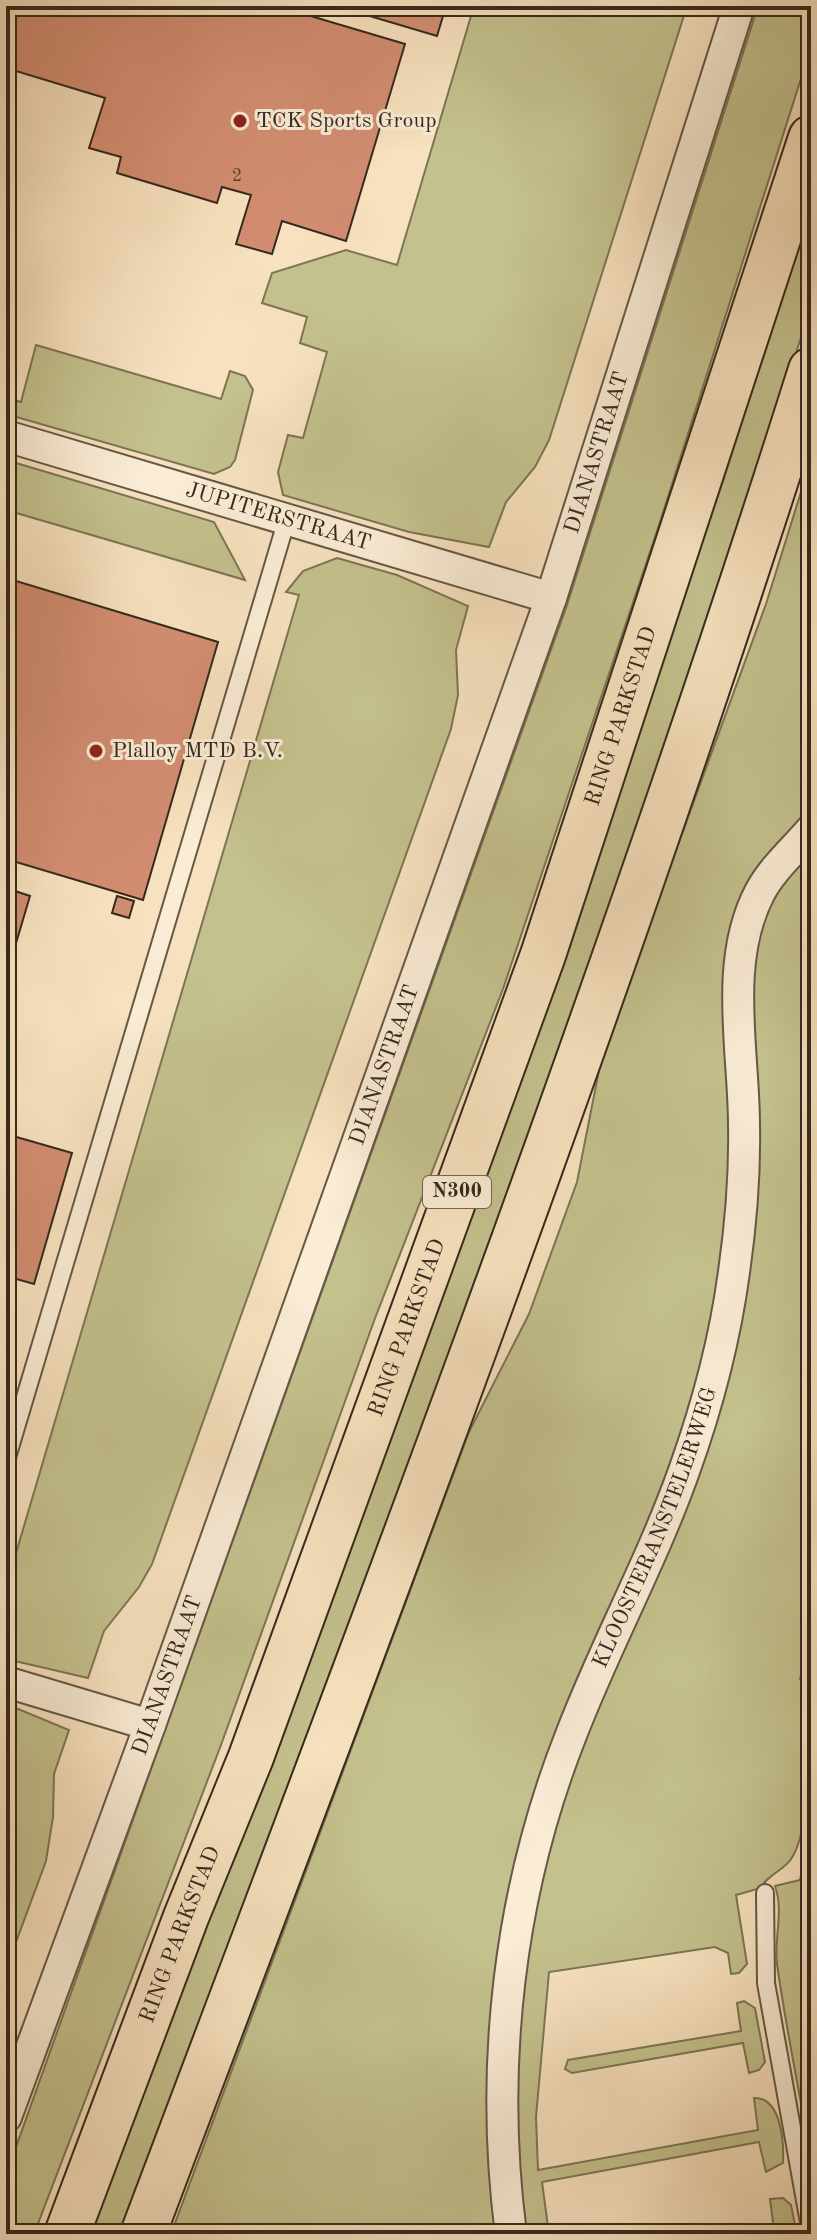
<svg xmlns="http://www.w3.org/2000/svg" width="817" height="2240" viewBox="0 0 817 2240" font-family="'Old Standard TT',serif">
<style>
.green{fill:#c3c18d;stroke:#7c7556;stroke-width:2}
.building{fill:#d28d71;stroke:#35291f;stroke-width:2}
.lines{fill:none;stroke-linecap:round;stroke-linejoin:round}
.lane-casing{stroke:#665747;stroke-width:20}
.street-casing{stroke:#665747;stroke-width:34}
.highway-casing{stroke:#35291f;stroke-width:48}
.lane{stroke:#faecd5;stroke-width:16}
.street{stroke:#faecd5;stroke-width:30}
.highway{stroke:#f7e1be;stroke-width:44}
.poi-dot{fill:#8f2418;stroke:#faecd5;stroke-width:3}
.labels{text-anchor:middle;dominant-baseline:central;stroke-width:6;stroke-linejoin:round;paint-order:stroke}
.number-label{font-size:18px;fill:#5c4234}
.shield{fill:#faecd5;stroke:#706456;stroke-width:2}
.shield-label{font-size:20px;font-weight:bold;fill:#35291f}
.poi-label{font-size:22px;fill:#35291f;stroke:#faecd5;text-anchor:start}
.street-label{font-size:22px;fill:#35291f;stroke:#faecd5}
</style>
<rect width="100%" height="100%" fill="#f7e1be"/>
<filter id="stains"><feTurbulence type="fractalNoise" baseFrequency=".0025" numOctaves="4"/><feColorMatrix values="0 0 0 0 .2 0 0 0 0 .09 0 0 0 0 .02 0 0 0 .5 -.17"/></filter>
<radialGradient id="worn" r=".72"><stop offset=".6" stop-color="#630" stop-opacity="0"/><stop offset="1" stop-color="#630" stop-opacity=".3"/></radialGradient>
<path class="green" d="M474,6H687L549,440L535,467L506,502L489,547L409,532L283,495L278,472L288,435L303,438L327,352L300,343L307,317L262,303L272,273L346,250L397,265Z
M758,6H811V47L659,525L503,989L374,1321L221,1745L34,2234H6V2175L567,605Z
M811,202V307L636,840L377,1559L120,2234H87L419,1360L723,481Z
M36,345L221,399L230,371L245,376L253,390L235,460L230,467L214,474L6,414V398L21,402Z
M6,460L214,522L245,580L6,510Z
M811,460V813L754,880L732,1209L705,1378L536,1809L502,2234H171L469,1432L529,1314L577,1182L603,1050L766,604Z
M337,558L397,575L468,606L456,650L458,695L451,729L152,1564L139,1587L104,1631L88,1678L6,1659V1587L299,595L286,592L303,571Z
M811,846V1638L800,1679L811,1683C811,1724 812,1820 794,1854C787,1870 767,1874 761,1888L736,1895L747,1964L739,1973L731,1974L728,1953L715,1947L549,1972L536,2117L538,2170L758,2130L754,2098C781,2097 784,2141 783,2163L766,2172L759,2142L542,2182L549,2234H520L517,2208L516,1994L552,1820L702,1444L761,911Z
M6,1704L69,1730L54,1774L53,1817L46,1861L6,1969Z
M811,1828V2159C800,2094 786,2029 777,1964C774,1937 784,1911 775,1886L800,1880Z
M744,2001L755,2008L765,2062L759,2070L749,2073L743,2043L572,2073L565,2069L568,2060L741,2031L737,2003Z
M783,2198L791,2205L797,2234H751L774,2230L770,2199Z"/>
<path class="building" d="M6,6H277L405,44L346,241L282,221L272,254L236,244L251,195L222,187L217,203L117,173L121,157L89,148L105,98L6,68Z
M336,6H446L437,36Z
M6,578L218,642L143,900L6,859Z
M6,888L30,896L6,977Z
M117,896L134,901L129,918L112,913Z
M6,1134L72,1153L34,1284L6,1276Z"/>
<g class="lines">
<defs>
<path id="lane" d="M6,1461L287,519
M765,1893L766,1983L811,2234"/>
<g id="street">
<path id="s1" d="M6,436L551,598"/>
<path d="M6,1682L150,1725"/>
<path id="s2" d="M6,2117L150,1725L551,598L739,6"/>
<path id="s3" d="M511,2234C489,2067 509,1892 571,1735C605,1646 652,1561 684,1471C707,1407 725,1339 734,1272C741,1223 745,1174 744,1125C744,1051 723,962 760,892C772,869 794,850 811,830"/>
</g>
<g id="highway">
<path id="s4" d="M67,2234L186,1917L251,1757L543,955L811,138"/>
<path d="M143,2234C376,1616 612,1000 811,370"/>
</g>
</defs>
<use href="#lane" class="lane-casing"/>
<use href="#street" class="street-casing"/>
<use href="#highway" class="highway-casing"/>
<use href="#lane" class="lane"/>
<use href="#street" class="street"/>
<use href="#highway" class="highway"/>
</g>
<g class="poi-dot">
<circle cx="240" cy="121" r="8"/>
<circle cx="96" cy="751" r="8"/>
</g>
<g class="labels">
<g class="number-label">
<text x="237" y="176">2</text>
</g>
<rect class="shield" x="423" y="1176" width="68" height="32" rx="6"/>
<g class="shield-label">
<text x="457" y="1192">N300</text>
</g>
<g class="poi-label">
<text x="256" y="121">TCK Sports Group</text>
<text x="112" y="751">Plalloy MTD B.V.</text>
</g>
<g class="street-label">
<text stroke="none"><textPath href="#s2" startOffset="1766">DIANASTRAAT</textPath></text>
<text stroke="none"><textPath href="#s1" startOffset="284">JUPITERSTRAAT</textPath></text>
<text stroke="none"><textPath href="#s4" startOffset="1616">RING PARKSTAD</textPath></text>
<text stroke="none"><textPath href="#s2" startOffset="1118">DIANASTRAAT</textPath></text>
<text stroke="none"><textPath href="#s4" startOffset="968">RING PARKSTAD</textPath></text>
<text stroke="none"><textPath href="#s3" startOffset="732">KLOOSTERANSTELERWEG</textPath></text>
<text stroke="none"><textPath href="#s2" startOffset="470">DIANASTRAAT</textPath></text>
<text stroke="none"><textPath href="#s4" startOffset="320">RING PARKSTAD</textPath></text>
</g>
</g>
<rect width="817" height="2240" fill="none" stroke="#f7e1be" stroke-width="32"/>
<rect x="8" y="8" width="801" height="2224" fill="none" stroke="#35291f" stroke-width="4"/>
<rect x="16" y="16" width="785" height="2208" fill="none" stroke="#35291f" stroke-width="2"/>
<rect width="100%" height="100%" filter="url(#stains)"/>
<rect width="100%" height="100%" fill="url(#worn)"/>
</svg>
